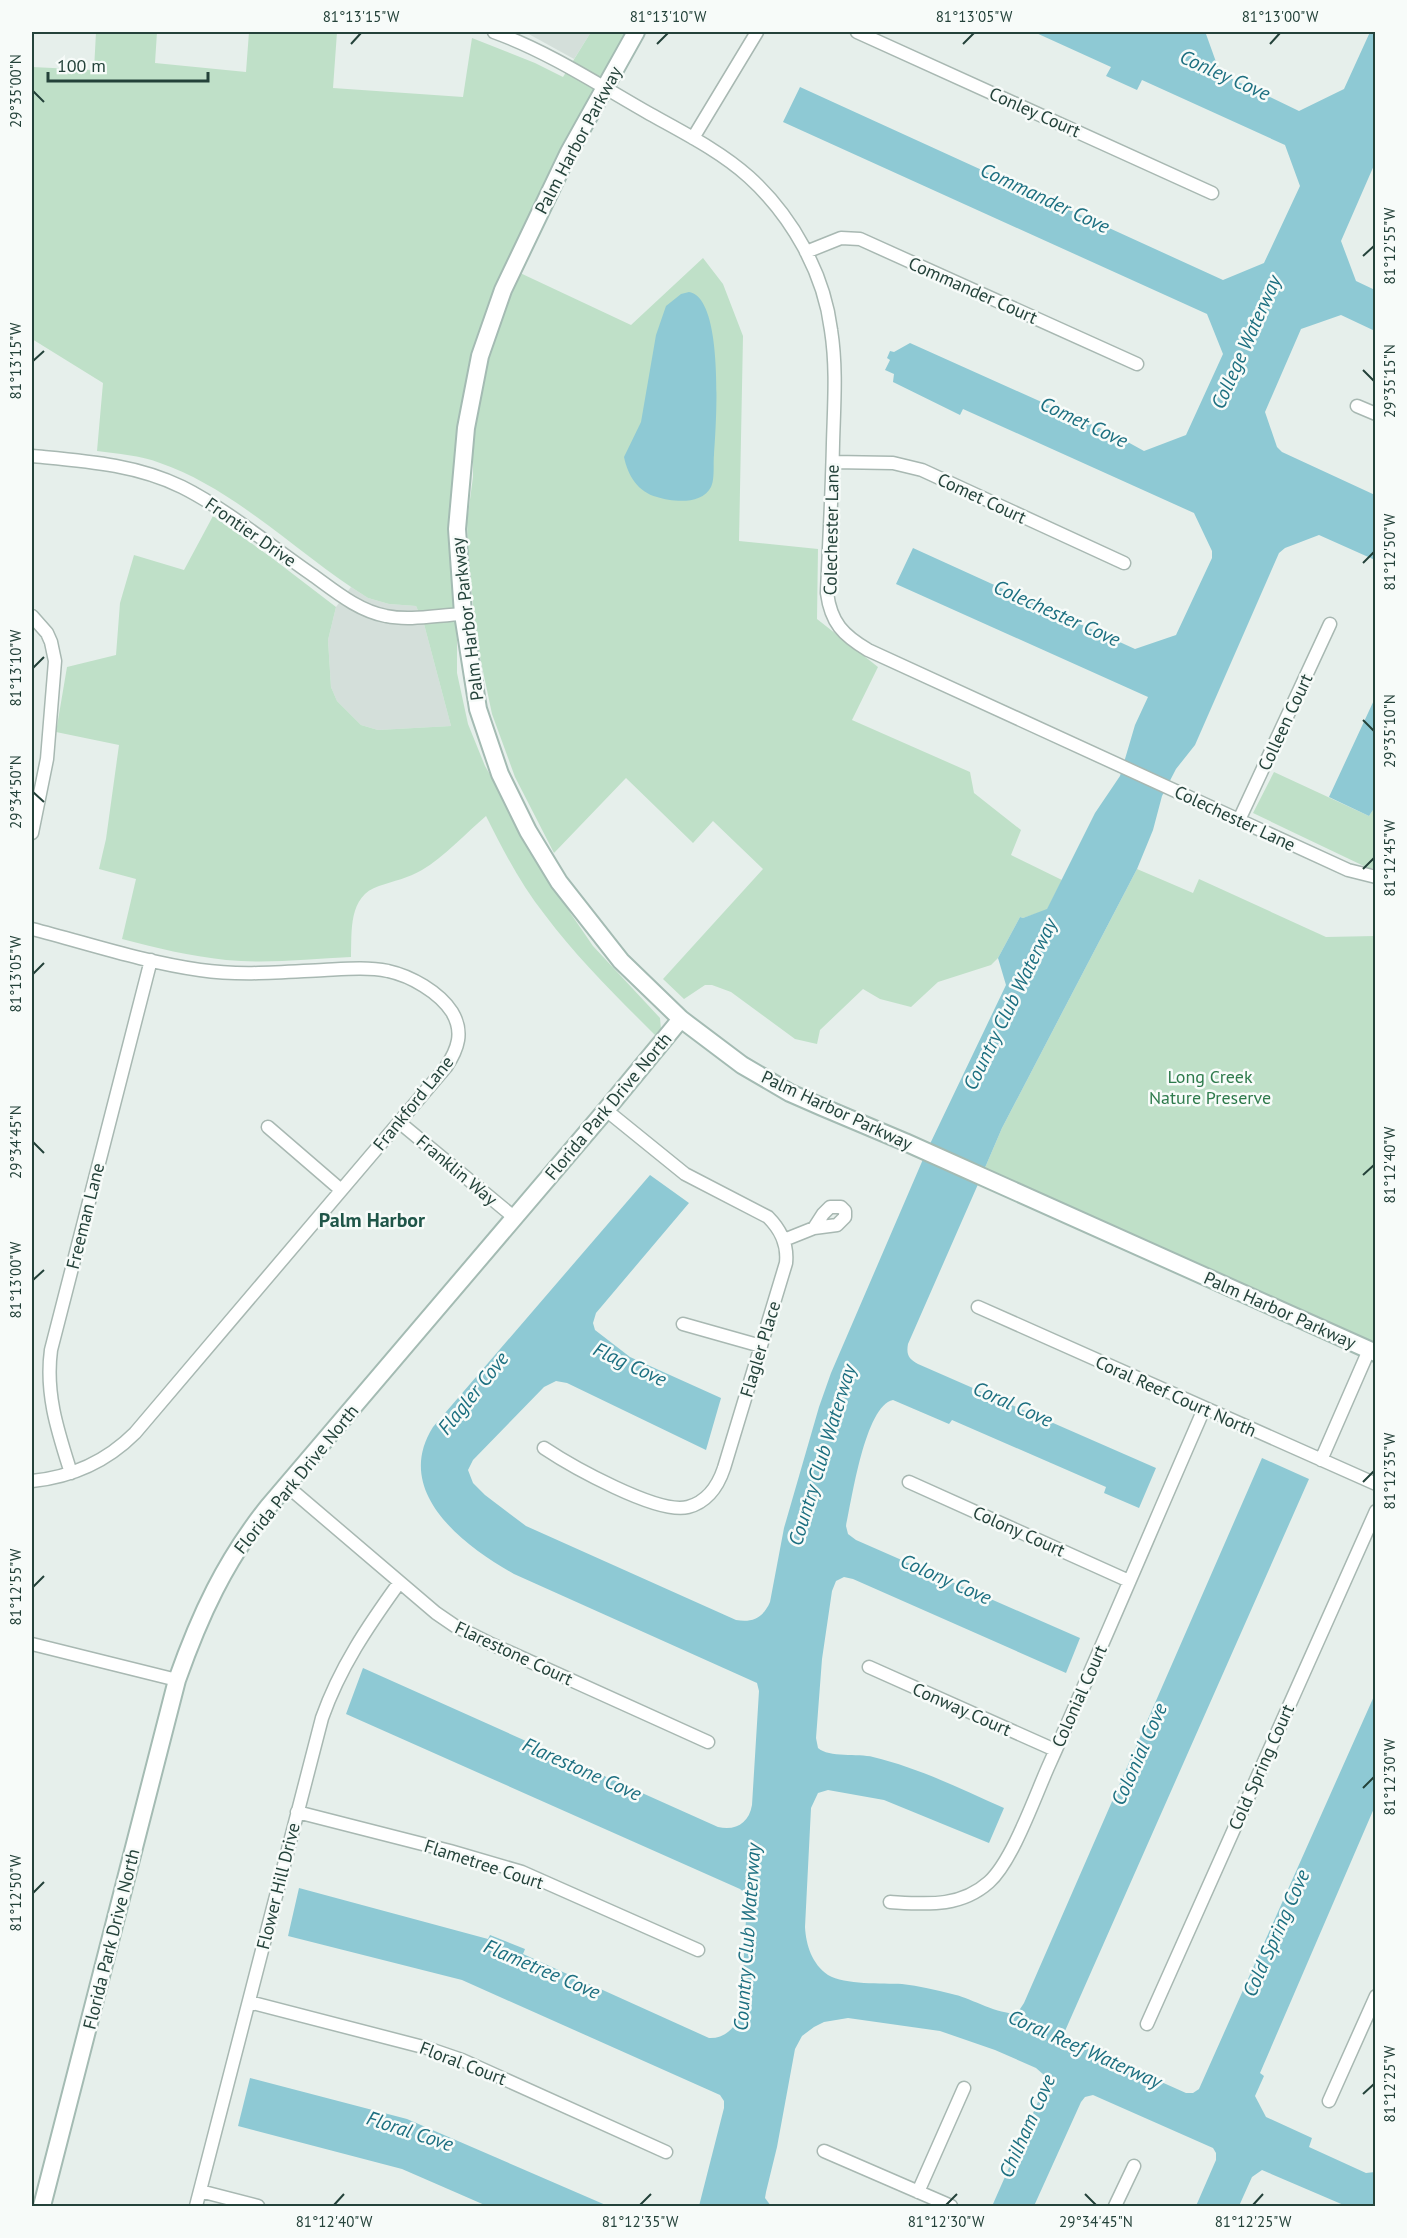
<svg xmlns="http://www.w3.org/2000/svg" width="1407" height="2238" viewBox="0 0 1407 2238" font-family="'PT Sans',sans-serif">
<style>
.built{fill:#d4dfda}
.green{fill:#bfe0c8}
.water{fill:#8ec9d4}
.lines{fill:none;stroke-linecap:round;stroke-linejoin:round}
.street-casing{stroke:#a8b8b2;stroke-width:15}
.secondary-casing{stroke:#a4bbb3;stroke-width:20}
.street{stroke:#fff;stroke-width:12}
.secondary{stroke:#fff;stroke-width:16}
.ticks{fill:none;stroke:#24423a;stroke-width:2}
.labels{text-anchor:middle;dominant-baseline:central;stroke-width:5;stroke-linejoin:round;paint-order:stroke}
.street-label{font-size:18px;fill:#24423a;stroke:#f7fbf9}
.park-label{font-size:18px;fill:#2d7a4b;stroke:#f7fbf9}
.water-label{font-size:20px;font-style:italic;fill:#1c6f80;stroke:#f7fbf9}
.neighbourhood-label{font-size:20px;font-weight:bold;fill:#1f5548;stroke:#f7fbf9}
.neatline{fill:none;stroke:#24423a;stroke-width:2}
.ticks-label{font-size:15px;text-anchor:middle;fill:#24423a}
</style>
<rect width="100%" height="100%" fill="#e6efeb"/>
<path class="built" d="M525,32H591L574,59Z
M351,587L368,598L389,604L416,606L424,624L451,726L378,730L361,725L337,701L331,687L328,640L336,607Z"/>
<path class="green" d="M96,32H157L155,63L246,72L249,32H337L333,88L463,97L472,38L535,63L563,77L591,32H630L492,306L465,387L451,527L457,640V673L468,724L485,766L571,914L593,946L660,1018L661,1029L657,1037C618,998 578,959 545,915C521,885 503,850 486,816C466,833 444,857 422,870C408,878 394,881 379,886C348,896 352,931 351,957C309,959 267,964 226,960C190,956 156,948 122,939L136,879L99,869L106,839L119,745L56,732L67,667L116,655L120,603L134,555L184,570L213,516L272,558L336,607L328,640L331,687L337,701L361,725L378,730L451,726L424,624L416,606L389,604L368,598C300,556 236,489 160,463C140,455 118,454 97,451L103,383L32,339V67L94,70Z
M703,258L723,284L743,336L739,541L818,549L817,619L878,667L852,720L970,772L974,793L1021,830L1011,855L1062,880L1047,910L1023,918L1020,917L998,958L991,965L938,982L911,1007L880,999L863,989L820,1030L817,1044L795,1039L731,992L712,985H705L684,999L663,979L763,869L713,821L693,843L626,778L554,853L515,777L492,714L476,638L468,549L467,522L473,477V435L480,389L497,332L518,272L631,325Z
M1274,772L1369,816L1375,807V868H1368L1253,813Z
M1137,869L1193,893L1199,879L1326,937L1375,936V1344L984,1170L1002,1128Z"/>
<path class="water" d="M1034,32L1132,33L1207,32L1206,34L1220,73L1299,111L1344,89L1370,32H1375V163L1341,241L1356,281L1375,290V331L1341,315L1301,329L1265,412L1277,447L1282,452L1375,495V560L1319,535L1285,548L1279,553L1195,745L1176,769L1162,796L1153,830L1137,869L1002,1128L984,1170L929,1146L1006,985L998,958L1020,917L1023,918L1047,909L1095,813L1120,776L1135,725L1148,697L896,584L913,548L1135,649L1176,635L1212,558V551L1194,513L963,409L960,415L893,382L894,374L885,370L890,360L887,358L890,351L894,352L910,343L1115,435L1144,451L1186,435L1223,354L1207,314L783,122L800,87L1223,280L1264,263L1300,186L1285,145L1142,80L1137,90L1106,76L1111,67Z
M689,292C725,298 716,427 714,455C713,464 715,479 711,487C702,505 673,502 657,497C638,492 628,476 624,457L641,422L656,335L666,306L681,294Z
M1375,698V807L1369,816L1329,797Z
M924,1157L979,1182L908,1344C906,1355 909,1359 918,1364L1156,1468L1139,1508L1104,1493L1106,1487L952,1420L949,1424L893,1400C865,1406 852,1499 846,1526L848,1534L856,1540L1080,1638L1066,1673L853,1579L844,1577L836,1581L832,1591L822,1659L816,1738L818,1748C829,1758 858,1753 873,1757C919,1768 961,1789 1004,1808L989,1843L884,1800L828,1790L818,1793L811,1808L805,1927C806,1945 812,1964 828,1975C845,1985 882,1983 902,1984C919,1986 936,1990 952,1994C969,1997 1004,2018 1018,2012L1024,2003L1262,1458L1309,1479L1065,2031L1067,2037L1074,2043L1186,2093H1193L1199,2089L1375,1694V1806L1260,2073L1264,2076L1255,2096L1266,2117L1312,2138L1309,2147L1366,2173L1375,2172V2206H1346L1262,2170L1252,2177L1239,2206H1196L1216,2160V2153L1213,2148L1093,2095L1085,2097L1081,2102L1034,2206H999L993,2204L1045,2086L1044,2075L1036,2068L995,2050L940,2031L848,2018L824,2022L814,2027L802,2036L795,2049L777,2147L766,2192L765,2198L771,2206H699L724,2108V2101L720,2095L462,1980L288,1936L299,1888L488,1939L490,1935L525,1949L523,1954L709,2038C726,2039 739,2025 741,2009L747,1901L746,1894L740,1889L346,1714L363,1668L718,1827C736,1831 749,1823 752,1805L759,1691L757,1683L514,1574C464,1546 392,1492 433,1427L650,1175L689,1203L596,1313L593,1323L595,1330L630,1357L721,1398L706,1450L567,1383L556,1381L544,1387L473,1460L468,1470L473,1483L485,1495L526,1526L736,1620C752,1623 763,1618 770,1602L784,1528L819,1407L831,1373Z
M250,2078L407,2119L608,2206H487L402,2169L238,2126Z"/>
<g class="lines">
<defs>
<path id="street" d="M494,32C549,52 599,85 650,114C684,133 720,151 749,177C792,216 824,273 831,330C837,368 834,406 833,443C832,493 829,543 827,593C831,623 843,635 868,650L1348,870L1376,877
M857,32L1212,193
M693,138L757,32
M806,252L841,238L860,239L1137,364
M1357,406L1376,414
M32,456C84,461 135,464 182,487C226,509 273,548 314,576C336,592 359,611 386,616C410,621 438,615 463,614
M833,462L893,463L922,470L1124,563
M32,616L47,633L51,642L55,661L47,759L32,833
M1239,820L1330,624
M32,929C87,943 143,962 200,970C241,976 283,972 324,970C345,969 367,967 388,971C411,976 439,992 452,1012C464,1032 458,1049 446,1067L135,1433C106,1462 72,1477 32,1481
M399,1122L515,1218
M268,1127L341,1190
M784,1240L814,1228L837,1225L845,1217V1211L841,1207H830L823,1214L814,1228
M978,1307L1376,1484
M683,1324L761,1346
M544,1448C571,1466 658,1515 688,1507C707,1502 718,1486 724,1468L786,1263C788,1244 781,1230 768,1217L685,1174L606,1110
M1321,1460L1369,1350
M71,1473C58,1432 45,1394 51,1350L151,960
M909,1482L1129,1581
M287,1486L436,1613L455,1626L489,1643L708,1742
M32,1644L177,1680
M869,1667L1055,1750
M297,1812L450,1851L522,1872L698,1950
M890,1902C926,1904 960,1908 989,1882C1013,1860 1035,1796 1049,1765C1102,1647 1152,1528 1204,1409
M249,2002L427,2048L462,2060L666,2152
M1147,2024L1376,1511
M1329,2101L1376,1996
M824,2151L951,2206
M200,2191L258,2206
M918,2192L964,2088
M196,2206L322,1718C340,1667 368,1626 399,1583
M1115,2206L1134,2166"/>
<path id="secondary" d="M636,32L569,152L503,290L480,356L466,428L457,529L463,614L478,709L500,774L528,831L559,882L621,961L681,1019L742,1065L790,1093L822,1107L905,1142L1376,1353
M42,2206L177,1680C200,1615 225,1561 268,1507L606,1110L681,1019"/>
</defs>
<use href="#street" class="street-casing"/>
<use href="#secondary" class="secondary-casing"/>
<use href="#street" class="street"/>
<use href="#secondary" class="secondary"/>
</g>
<path class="ticks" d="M351,44L361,33M657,44L668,33M963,44L974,33M1270,44L1280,33M33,91L44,102M1363,256L1374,246M33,361L44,351M1363,370L1374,381M1363,563L1374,552M33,668L44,657M1363,720L1374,731M33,792L44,802M1363,869L1374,858M33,974L44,963M33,1142L44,1153M1363,1175L1374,1165M33,1280L44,1270M1363,1482L1374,1471M33,1587L44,1576M1363,1788L1374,1777M33,1893L44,1882M1363,2094L1374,2084M1085,2194L1096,2205M334,2205L344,2194M640,2205L651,2194M946,2205L957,2194M1253,2205L1263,2194"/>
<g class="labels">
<g class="street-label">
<text transform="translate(1035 112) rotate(24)">Conley Court</text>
<text transform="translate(578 140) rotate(-62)">Palm Harbor Parkway</text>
<text transform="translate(973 290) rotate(24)">Commander Court</text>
<text transform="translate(982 498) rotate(25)">Comet Court</text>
<text transform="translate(831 530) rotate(-89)">Colechester Lane</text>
<text transform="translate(251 532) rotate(35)">Frontier Drive</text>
<text transform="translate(467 619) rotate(-97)">Palm Harbor Parkway</text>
<text transform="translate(1285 722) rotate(-65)">Colleen Court</text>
<text transform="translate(1235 818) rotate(25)">Colechester Lane</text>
<text transform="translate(413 1103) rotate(-51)">Frankford Lane</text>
<text transform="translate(608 1106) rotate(-50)">Florida Park Drive North</text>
<text transform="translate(837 1110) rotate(25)">Palm Harbor Parkway</text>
<text transform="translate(457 1170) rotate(40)">Franklin Way</text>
<text transform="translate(85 1216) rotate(-76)">Freeman Lane</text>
<text transform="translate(1280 1310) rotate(24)">Palm Harbor Parkway</text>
<text transform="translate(760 1349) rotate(-73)">Flagler Place</text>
<text transform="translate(1176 1396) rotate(24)">Coral Reef Court North</text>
<text transform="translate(296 1479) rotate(-51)">Florida Park Drive North</text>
<text transform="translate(1019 1531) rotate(24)">Colony Court</text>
<text transform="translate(514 1653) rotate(25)">Flarestone Court</text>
<text transform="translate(1079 1696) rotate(-66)">Colonial Court</text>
<text transform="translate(962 1709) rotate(24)">Conway Court</text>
<text transform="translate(1261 1767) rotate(-66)">Cold Spring Court</text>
<text transform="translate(484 1864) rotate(18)">Flametree Court</text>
<text transform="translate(278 1886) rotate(-76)">Flower Hill Drive</text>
<text transform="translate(111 1939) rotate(-76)">Florida Park Drive North</text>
<text transform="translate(463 2063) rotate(21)">Floral Court</text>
</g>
<g class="park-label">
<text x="1210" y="1076">Long Creek<tspan x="1210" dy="21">Nature Preserve</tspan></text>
</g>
<g class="water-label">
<text transform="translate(1225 75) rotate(24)">Conley Cove</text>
<text transform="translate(1045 198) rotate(25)">Commander Cove</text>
<text transform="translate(1246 342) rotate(-66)">College Waterway</text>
<text transform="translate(1084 422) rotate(25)">Comet Cove</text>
<text transform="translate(1057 613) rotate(24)">Colechester Cove</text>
<text transform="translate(1010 1004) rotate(-64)">Country Club Waterway</text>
<text transform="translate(630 1364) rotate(25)">Flag Cove</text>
<text transform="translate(473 1393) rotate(-51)">Flagler Cove</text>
<text transform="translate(1013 1404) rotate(24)">Coral Cove</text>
<text transform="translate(822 1455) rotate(-73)">Country Club Waterway</text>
<text transform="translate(946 1579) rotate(24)">Colony Cove</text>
<text transform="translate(1139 1754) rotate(-66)">Colonial Cove</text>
<text transform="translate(582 1769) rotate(24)">Flarestone Cove</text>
<text transform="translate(1276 1933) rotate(-66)">Cold Spring Cove</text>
<text transform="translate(747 1937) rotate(-86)">Country Club Waterway</text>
<text transform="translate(542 1969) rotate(23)">Flametree Cove</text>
<text transform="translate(1085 2049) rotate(24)">Coral Reef Waterway</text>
<text transform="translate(1027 2126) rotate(-66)">Chilham Cove</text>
<text transform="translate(410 2131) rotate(18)">Floral Cove</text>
</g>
<g class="neighbourhood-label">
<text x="372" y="1220">Palm Harbor</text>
</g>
</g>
<rect width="1407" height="2238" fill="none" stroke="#f7fbf9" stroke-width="66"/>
<path d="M48 72v9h160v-9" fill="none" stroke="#24423a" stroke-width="3"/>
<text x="57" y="72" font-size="18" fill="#24423a" stroke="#f7fbf9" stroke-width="4.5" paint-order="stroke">100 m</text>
<rect x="33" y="33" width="1341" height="2172" class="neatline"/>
<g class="ticks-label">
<text x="361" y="22">81°13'15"W</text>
<text x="668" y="22">81°13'10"W</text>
<text x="974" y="22">81°13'05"W</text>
<text x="1280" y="22">81°13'00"W</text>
<text transform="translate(16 91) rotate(-90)" y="5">29°35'00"N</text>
<text transform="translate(1390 246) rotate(-90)" y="5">81°12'55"W</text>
<text transform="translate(16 361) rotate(-90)" y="5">81°13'15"W</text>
<text transform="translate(1390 381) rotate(-90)" y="5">29°35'15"N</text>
<text transform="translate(1390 552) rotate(-90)" y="5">81°12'50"W</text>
<text transform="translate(16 668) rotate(-90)" y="5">81°13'10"W</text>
<text transform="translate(1390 731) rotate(-90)" y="5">29°35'10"N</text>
<text transform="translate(16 792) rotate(-90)" y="5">29°34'50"N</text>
<text transform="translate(1390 858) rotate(-90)" y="5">81°12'45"W</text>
<text transform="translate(16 974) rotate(-90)" y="5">81°13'05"W</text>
<text transform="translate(16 1142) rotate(-90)" y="5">29°34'45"N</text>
<text transform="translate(1390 1165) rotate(-90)" y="5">81°12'40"W</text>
<text transform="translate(16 1280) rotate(-90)" y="5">81°13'00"W</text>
<text transform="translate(1390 1471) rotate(-90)" y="5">81°12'35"W</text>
<text transform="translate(16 1587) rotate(-90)" y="5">81°12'55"W</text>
<text transform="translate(1390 1777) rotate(-90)" y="5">81°12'30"W</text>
<text transform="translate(16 1893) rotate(-90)" y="5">81°12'50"W</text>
<text transform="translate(1390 2084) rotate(-90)" y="5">81°12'25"W</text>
<text x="334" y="2227">81°12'40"W</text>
<text x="640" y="2227">81°12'35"W</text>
<text x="946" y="2227">81°12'30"W</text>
<text x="1096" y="2227">29°34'45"N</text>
<text x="1253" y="2227">81°12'25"W</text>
</g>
</svg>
